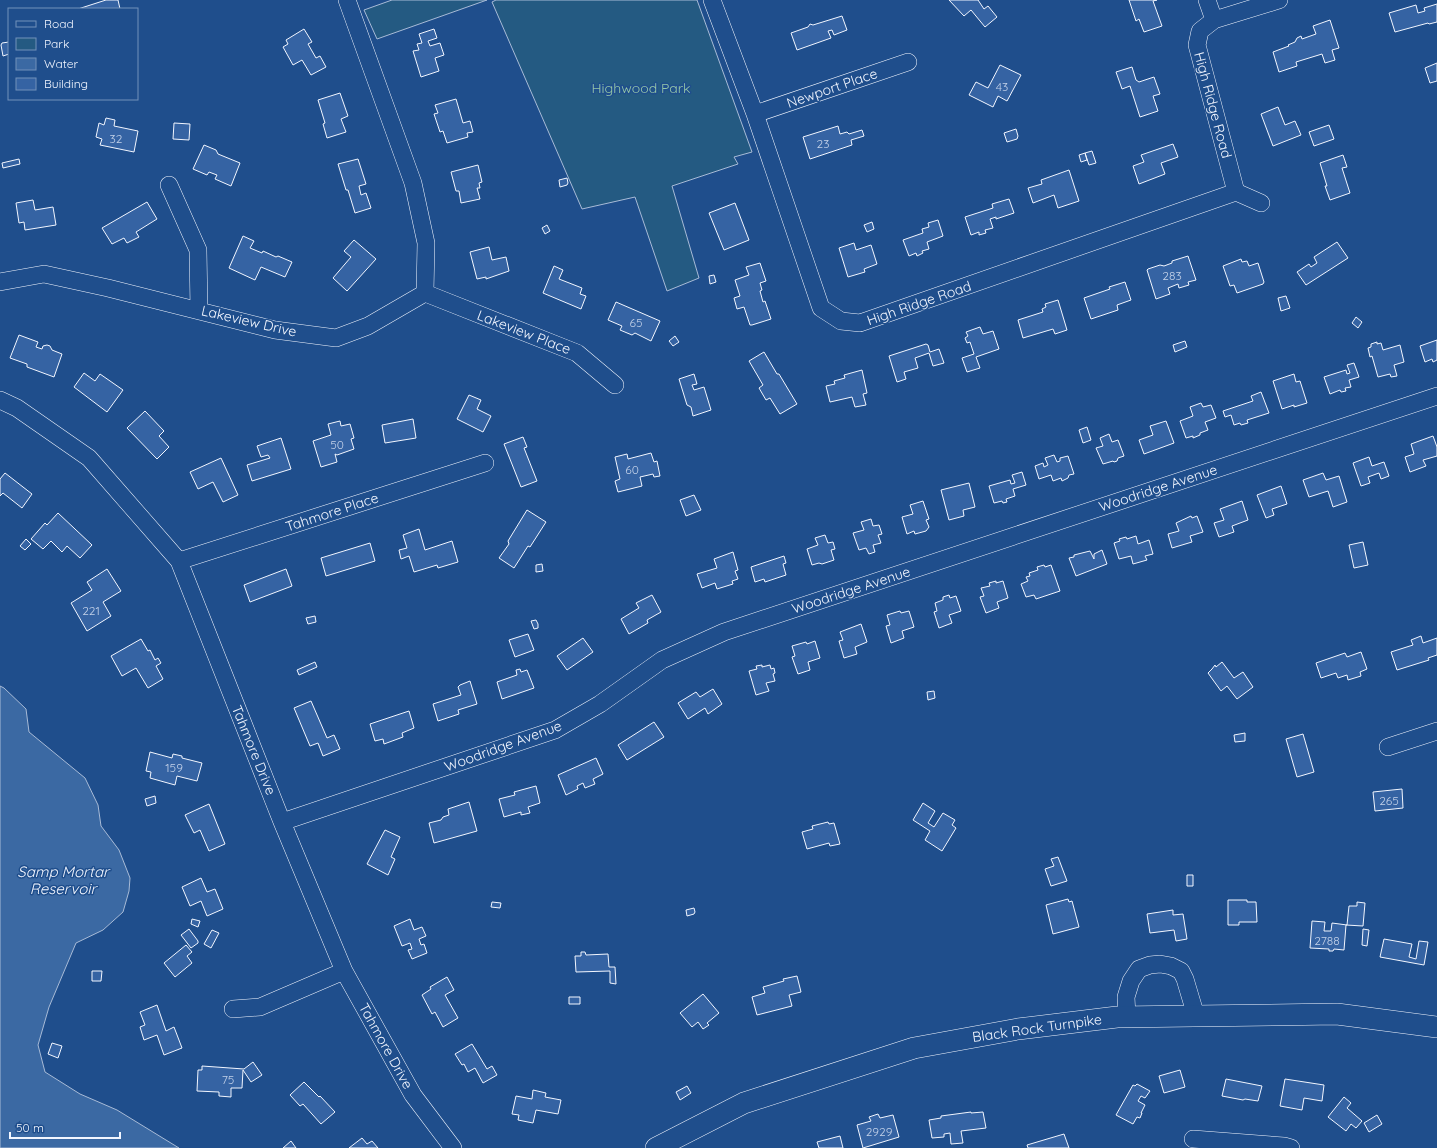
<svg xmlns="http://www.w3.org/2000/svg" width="1437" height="1148" viewBox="0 0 1437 1148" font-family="Quicksand,sans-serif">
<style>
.green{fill:#245a82;stroke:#a8bbd7}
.water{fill:#3b69a3;stroke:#a8bbd7}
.building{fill:#3563a3;stroke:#f2f6ff}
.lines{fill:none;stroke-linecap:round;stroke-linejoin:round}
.minor-casing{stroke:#f2f6ff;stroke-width:18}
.major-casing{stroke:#f2f6ff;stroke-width:22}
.minor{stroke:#1f4e8c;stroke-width:17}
.major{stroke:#1f4e8c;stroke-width:21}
.labels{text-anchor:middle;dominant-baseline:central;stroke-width:3;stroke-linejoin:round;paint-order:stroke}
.number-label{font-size:12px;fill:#c3d1e8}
.park-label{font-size:14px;fill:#97c8a6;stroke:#1f4e8c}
.street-label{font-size:14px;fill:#f2f6ff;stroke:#1f4e8c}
.water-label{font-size:15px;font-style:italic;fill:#f2f6ff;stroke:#1f4e8c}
</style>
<rect width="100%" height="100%" fill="#1f4e8c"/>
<path class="green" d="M392,0H487L377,39L364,10Z
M496,0H697L752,152L734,157L738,164L672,186L699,278L667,291L635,197L582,209L492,2Z"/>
<path class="water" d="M0,686L4,688L26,709L29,732L85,778L98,805L101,826L119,850L130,878L129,891L123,912L103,930L76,943L49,1007L38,1045L45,1072L80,1094L117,1110L179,1148H0Z"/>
<path class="building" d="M106,0H118L120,9H78Z
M949,0H978L984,9L988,6L997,17L985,27L971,10L964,16Z
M1129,0H1157L1153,1L1162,26L1144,32L1139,19L1136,21Z
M1437,4V22L1429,24L1428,23L1395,32L1389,13L1416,5L1418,13L1425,11L1424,8Z
M842,16L847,30L834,35L832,30L828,31L831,38L797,50L791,33L808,27L810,24L813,25Z
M1330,20L1339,48L1332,50L1335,60L1325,63L1322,54L1296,62L1297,66L1279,72L1273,52L1289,46L1288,45L1295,42L1297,38L1301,36L1302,39L1316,34L1313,26Z
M304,29L312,42L308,44L316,58L320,56L326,67L311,75L302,60L293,65L283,47L288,44L286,40Z
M434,29L437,38L428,41L430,46L440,43L444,55L435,58L439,71L421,77L413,51L419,50L417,44L422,43L419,34Z
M9,42V54L3,56L1,45L2,43Z
M1437,63V81L1430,83L1425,68Z
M1000,65L1021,75L1007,101L998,96L993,107L969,95L976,82L988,88Z
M1132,67L1136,80L1139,82L1154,77L1160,94L1153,96L1158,111L1140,117L1130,86L1122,89L1116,72Z
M340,93L348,116L341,119L346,132L327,138L323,124L325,123L318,100Z
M456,99L463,123L470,121L473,132L467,133L468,137L447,143L443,131L440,132L434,114L438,113L435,105Z
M1278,107L1285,125L1295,121L1301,135L1273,146L1261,114Z
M106,118L115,120L114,126L138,131L134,152L100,145L102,139L96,137L99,123L104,125Z
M174,123L190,124L189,140L173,139Z
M1329,125L1334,139L1314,146L1309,132Z
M838,126L840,134L847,132L849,134L862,130L864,136L851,140L852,145L810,159L803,137Z
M1016,129L1018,136L1017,139L1007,142L1004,133Z
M1173,144L1178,157L1161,163L1165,174L1139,184L1133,166L1144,162L1141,155Z
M204,145L216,150L218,154L240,163L231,186L215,179L217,175L209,172L207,175L193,169Z
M1092,151L1096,163L1089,165L1085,153Z
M1085,153L1087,160L1081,162L1079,155Z
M1343,155L1347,167L1342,168L1350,193L1330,200L1325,186H1327L1320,163Z
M19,159L20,164L3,168L2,163Z
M358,159L366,184L359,186L361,195L366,193L371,208L355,213L348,190H346L338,164Z
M478,165L482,182L479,183L480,188H477L480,199L461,203L459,191H456L451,172Z
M1069,170L1079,201L1058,208L1054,195L1033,203L1028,188L1042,184L1041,180Z
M567,178L568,183L567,185L560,187L559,180Z
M1009,199L1014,213L996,219V217L990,219L993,228L985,230L986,233L979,235V232L971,235L965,217L993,208L992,204Z
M33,200L35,210L53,207L56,225L25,230L24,222L19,223L16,203Z
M147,202L157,219L136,232L139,237L127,243L124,238L112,244L102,228Z
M735,203L749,240L724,250L709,213Z
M938,220L943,236L927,242L929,249L922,251L923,253L917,256L916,253L909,256L903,240L923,233L922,229L929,227L928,223Z
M872,222L874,229L867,232L864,225Z
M547,225L550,231L545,234L542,228Z
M243,236L254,241L250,248L262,253L263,251L276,257L278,256L292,262L285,277L261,267L255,280L229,268Z
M354,240L376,259L347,291L333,278L351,257L344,251Z
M1337,242L1348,258L1306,285L1297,272L1309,264L1311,267L1317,263L1314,257Z
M854,243L856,250L871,245L877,264L864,269L865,272L848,277L839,248Z
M489,247L492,260L506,257L509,271L486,279V277L477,279L470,252Z
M1188,256L1196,280L1188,282L1189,285L1179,288L1178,284L1168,288L1170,294L1156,299L1147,270L1148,269L1160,265L1164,266L1172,263V261Z
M1241,259L1242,262L1247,261L1249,266L1258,263L1264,282L1263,284L1237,293L1234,285L1230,286L1223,266Z
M760,263L766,281L760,283L762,290L760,291L763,302L765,301L771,319L752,325H750L744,307L737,309L734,298L740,296L735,280L749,275L746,267Z
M554,266L563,270L559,279L582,288L580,294L586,296L581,309L543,293Z
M714,275L716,282L710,284L709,276Z
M1125,282L1131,300L1117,305L1118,310L1091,319L1084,298L1110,289L1109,287Z
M1286,296L1290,308L1281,311L1278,298Z
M1058,300L1067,330L1055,334L1053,329L1023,338L1018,320L1043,312L1042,309L1046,307L1045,304Z
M616,302L660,321L651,341L635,333L632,335L620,330L622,326L608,320Z
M1356,317L1362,322L1358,328L1352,323Z
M980,327L983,334L993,331L999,349L976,357L980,368L967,372L962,358L974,354L970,342L967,343L965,338L968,336L966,332Z
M19,335L38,342L36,347L42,349L43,346L47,345L50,346L52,350L62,354L54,377L27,367V364L10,358Z
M675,336L679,342L673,346L669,341Z
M1437,340V360L1433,362L1432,359L1425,362L1420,346Z
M1185,341L1187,347L1175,352L1173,345Z
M1377,342V344L1381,343L1383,350L1400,345L1404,362L1394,365L1397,376L1391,377L1390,374L1378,377L1372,356L1370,357L1368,348L1371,347V344Z
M926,344L928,345L930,352L939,349L944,363L933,366L929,353L915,358L918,368L904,372L906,379L897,382L889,356Z
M764,352L777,374H779L797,404L780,414L770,398L766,400L759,388L763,385L749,361Z
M1354,363L1359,377L1349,380L1351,387L1345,388L1346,391L1341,392L1340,390L1330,394L1324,377L1346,370L1347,374L1350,373L1347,365Z
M862,370L867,393L863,394L866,405L855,407L852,397L830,402L826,386L835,384L834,381L845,378L844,375Z
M84,373L95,381L100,374L123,390L107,412L74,387Z
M694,374L697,384L692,385L694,390L704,387L711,410L693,416L691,407L687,405L679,379Z
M1294,374L1296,382L1300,381L1307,403L1294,407V405L1282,409L1273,381Z
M1261,392L1269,413L1247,420L1248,423L1241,425L1240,423L1234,425L1231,415L1225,417L1223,411L1253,401L1251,396Z
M469,395L481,400L477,409L491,416L483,432L457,419Z
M1201,403L1203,407L1211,405L1216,418L1205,422L1208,430L1200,433V435L1193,438V436L1186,438L1180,421L1193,416L1190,407Z
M145,411L164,431L159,436L169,447L157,459L127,428Z
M413,419L416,438L385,443L382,425Z
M340,421L341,426L350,424L354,438L351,439L354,449L337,455L335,454L337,462L321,467L313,441L331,435L328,424Z
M1166,421L1174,443L1144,454L1139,440L1153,435L1150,426Z
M1087,427L1091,440L1083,443L1079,430Z
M1109,434L1112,442L1118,440L1124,456L1118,458L1117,461L1114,462L1113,461L1103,464L1096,448L1103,446L1100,438Z
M1433,436L1437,447V456L1423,460L1426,466L1410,472L1405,457L1414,454L1411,444Z
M523,437L527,447L524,448L537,481L521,487L504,444Z
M281,438L291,469L252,481L247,465L270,458L268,455L261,457L257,446Z
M651,453L654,462L657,461L660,476L654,477L653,474L640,477L642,486L618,492L615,481L620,479L615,457L627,454L628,459Z
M1054,455L1057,462L1060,461V458L1068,456L1074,474L1069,475L1068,478L1062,481L1061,478L1053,481L1051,475L1039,479L1035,466L1043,463L1044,467L1048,465L1045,458Z
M1369,457L1372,466L1384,462L1389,476L1381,479L1379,473L1368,477L1370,483L1361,486L1353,463Z
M221,458L238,495L223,502L213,482L198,489L190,472Z
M1022,472L1026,485L1013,489L1015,496L1006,499L1007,502L1003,503L1002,501L994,503L989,486L1010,480L1011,484L1015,483L1012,475Z
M5,473L32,494L22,508L3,493L0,496V479Z
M1323,473L1326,480L1339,476L1347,502L1333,507L1328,491L1309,497L1303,480Z
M969,483L975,507L963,510L964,516L949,520L941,490Z
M1281,486L1287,504L1272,509L1274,515L1266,518L1257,495Z
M694,495L701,510L686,516L680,500Z
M923,501L929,519L926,520L929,527L926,531L915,534L914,531L907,534L902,517L913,514L910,505Z
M1242,501L1248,520L1232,526L1234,532L1219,537L1214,523L1224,520L1220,509Z
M527,510L546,522L530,547L528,546L514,568L499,558L509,544L508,541Z
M58,513L92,545L80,558L67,546L62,552L51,541L43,549L31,539L45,523L47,525Z
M1191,516L1192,518L1197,516L1203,532L1190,536L1192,542L1172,548L1168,534L1179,531L1176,523Z
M871,519L873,526L879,525L882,534L878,535L881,543L873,545L875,552L869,554L866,548L859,550L853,533L864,530L861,522Z
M419,529L425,550L452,541L458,562L438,568L437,565L414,572L409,556L401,559L399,550L407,548L403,535Z
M825,535L828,543L833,542L835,549L831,550L834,560L822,564L819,563L812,565L807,549L818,545L815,538Z
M1136,536L1138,544L1149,540L1153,554L1145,556L1147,560L1133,564L1131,556L1119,559L1114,543L1120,541L1119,539L1126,537L1127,539Z
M26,539L31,544L25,550L20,546Z
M1363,542L1368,565L1354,568L1349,545Z
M370,543L375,561L326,576L321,558Z
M1102,550L1107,564L1076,576L1069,558L1074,557V555L1090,551L1094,559V554Z
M733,552L738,570L735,571L738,579L732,581L733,584L717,589L715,583L702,588L697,574L717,568L714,559Z
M784,556L786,563L783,564L786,575L765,582L764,579L755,582L751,567Z
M542,564L543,571L536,572V565Z
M1044,565L1045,567L1051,565L1060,591L1036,599L1034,595L1026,597L1021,584L1028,581L1026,577L1030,576L1029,573L1038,570L1037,567Z
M107,569L121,591L103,602L111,616L87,631L71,603L92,590L87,582Z
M286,569L292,586L250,602L244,585Z
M996,581V583L1003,581L1008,598L997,602L999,608L986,613L980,597L984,596L981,588L990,586L989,583Z
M652,595L661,612L647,620L648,623L629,634L621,619L639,608L636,603Z
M949,595L950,598L956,596L961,611L949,615L952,623L939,628L934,612L937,611L935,603L943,600V597Z
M900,611L901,613L909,611L914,627L902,631L904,638L891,643L886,626L890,625L887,615Z
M315,616L316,622L308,624L306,618Z
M536,620L538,624V628L534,629L531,621Z
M861,624L867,642L855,647L857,654L844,658L839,641L843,640L840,632Z
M528,634L534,650L515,657L509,640Z
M1421,636L1423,643L1437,638V655L1428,658L1429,660L1397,670L1391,652L1413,645L1411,640Z
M583,638L593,652L567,670L557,656Z
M141,639L148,651L150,650L155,660L158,658L161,663L156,666L163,679L148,688L136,668L122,676L111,656Z
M815,641L820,658L808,662L810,670L798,674L792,657L795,656L792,646L806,642L807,644Z
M1361,652L1367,669L1360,672L1361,676L1348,680L1347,675L1338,678L1336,673L1321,678L1316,663L1345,653L1347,657Z
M315,662L317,667L299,675L297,670Z
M1222,662L1234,678L1243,672L1253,687L1237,699L1227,686L1221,691L1208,673L1212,669L1215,665L1216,667Z
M762,665V667L770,665L771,669L774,668L775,673L773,674L775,681L766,683L769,691L756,695L749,671L757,669L756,666Z
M520,669L521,672L527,670L534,688L502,699L497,682L517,675L516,670Z
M470,681L477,704L458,710L459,714L438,721L433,704L461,695L458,687L460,685Z
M713,689L722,704L708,714L705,708L688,719L678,703L696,692L700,697Z
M934,691L935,698L928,700L927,692Z
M311,701L327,738L334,735L340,749L323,756L318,743L310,746L294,708Z
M409,711L414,728L402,733L403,737L384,744L383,739L375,741L370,724Z
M654,722L664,737L627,760L618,745Z
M1245,733V741L1235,742L1234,735Z
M1303,734L1314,772L1297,777L1286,739Z
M150,752L172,758L173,754L182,756V758L202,763L197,781L177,776L175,785L150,778L151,772L146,771Z
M596,758L603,774L593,779L595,784L585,788L583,783L577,786L578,789L566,795L558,775Z
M536,786L540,803L528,807L530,813L521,815V812L504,817L499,799L515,795L514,792Z
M1402,789L1403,808L1375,811L1373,792Z
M155,796L156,803L147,806L145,799Z
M469,802L477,831L434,843L429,823L441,820L443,817L449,815L448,809Z
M923,803L935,811L928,823L934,827L943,813L955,820L952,825L956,828L942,851L925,840L930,831L913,820Z
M209,804L225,844L209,851L200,830L194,833L185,815Z
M828,822L829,824L834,823L840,844L830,846L829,843L807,849L802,832L813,829L812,826Z
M385,830L400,837L391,857L395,859L388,875L367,864Z
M1058,857L1067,881L1051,886L1045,869L1054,866L1051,859Z
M1187,875H1193V886H1187Z
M201,878L207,892L215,889L223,909L207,916L201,901L190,906L182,887Z
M1068,899L1069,902L1072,901L1079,927L1053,934L1046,905Z
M1228,900H1247V902H1256L1257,922H1239V925H1228Z
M492,902L501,903L500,908L491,907Z
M1357,902L1365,903L1363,926L1346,925L1344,950L1334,949L1333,951H1329V949L1310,948L1312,921L1325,922L1324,931H1331L1332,923L1347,925L1349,906H1357Z
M694,908L695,912L694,914L687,916L686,910Z
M1173,910V915L1183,914L1187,939L1176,941L1174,930L1150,933L1147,914Z
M192,919L200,921L198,927L191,924Z
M410,919L414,930L422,927L426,936L419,939L421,945L424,944L427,953L412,959L408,950L412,949L410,943L402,946L394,926Z
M189,929L198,941V943L191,948L181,935Z
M1363,929L1369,930L1367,946L1362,945Z
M212,930L219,933L211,948L204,944Z
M1384,939L1412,944L1409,957L1416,959L1419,941L1428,942L1424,965L1380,957Z
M186,945L192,952L187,956L192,963L175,977L164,963Z
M581,952H585L586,955L608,954L609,967H615L616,984L610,983V971L576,972L575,956H581Z
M92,971H102L101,981H92Z
M797,976L801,992L789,995L792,1006L757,1015L752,997L765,993L763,987L784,981L783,979Z
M447,977L454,990L445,995L458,1018L443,1027L435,1012L432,1014L422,995L431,989L430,987Z
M703,994L719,1013L707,1023L709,1025L703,1029L698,1022L692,1027L680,1013Z
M569,997H580V1004H569Z
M157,1005L166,1031L174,1027L182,1048L164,1055L157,1035L144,1040L140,1027L145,1025L140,1012Z
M52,1043L62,1046L58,1058L48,1054Z
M472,1044L487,1069L492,1066L497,1075L483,1083L475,1068L468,1072L464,1064L462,1065L455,1054Z
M253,1062L262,1075L251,1082L243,1070L242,1088H231V1097L219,1096V1092L197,1091L198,1070H202V1066L244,1069Z
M1180,1070L1185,1087L1164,1093L1159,1076Z
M1226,1079L1262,1086L1258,1101L1245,1099L1243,1100L1222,1096Z
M1285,1079L1324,1085L1322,1101L1304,1098L1302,1110L1280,1106Z
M304,1082L319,1097L320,1096L335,1112L321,1124L303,1104L300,1106L290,1095Z
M1137,1084L1150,1091L1145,1098L1141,1096L1138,1101L1145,1105L1141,1113H1142L1140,1118L1137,1117L1133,1124L1116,1115L1133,1085L1135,1086Z
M687,1086L691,1093L680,1100L676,1092Z
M533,1090L546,1093L545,1097L561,1100L558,1114L536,1110L533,1123L518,1120L519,1115L512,1114L516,1096L532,1099Z
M1344,1097L1351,1103L1347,1108L1362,1121L1356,1128L1351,1124L1346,1131L1328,1117Z
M971,1112V1113L983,1112L986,1128L961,1131L963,1143L951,1144L950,1133L944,1134V1137L932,1138L929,1120L941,1118V1116Z
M878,1114L880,1118L893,1115L899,1137L863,1148L857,1125L871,1121L869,1117Z
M1377,1115L1382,1124L1369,1132L1364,1123Z
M1064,1134L1069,1148H1028L1027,1145Z
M840,1136L843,1148H819L817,1142Z
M362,1138L367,1144L372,1141L378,1148H349Z
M291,1141L296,1148H283Z"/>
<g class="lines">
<defs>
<path id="minor" d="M347,0L413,183L426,243L425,293
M712,0L755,114L821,308L841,321L860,323L1236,192L1261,203
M1207,0L1214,20
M755,114L908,62
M169,185L198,250L199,310
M1236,192L1197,45L1200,31L1214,20L1279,0
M0,282L44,274L108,288L275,330L336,338L368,326L425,293
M425,293L577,353L615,385
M0,400L17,408L89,458L179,561L282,822L344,971L413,1095L453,1148
M179,561L485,463
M1388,747L1437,731
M282,822L555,730L600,704L662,660L724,632L1437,396
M233,1009L260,1007L344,971
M1127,1017L1126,997L1131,981L1139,969L1150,965L1160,964L1171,966L1181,971L1185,979L1196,1016
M1193,1139L1284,1146L1291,1148"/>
<path id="major" d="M656,1148L744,1103L914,1048L1018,1029L1117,1017L1337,1014L1437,1027"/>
</defs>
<use href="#minor" class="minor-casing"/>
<use href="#major" class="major-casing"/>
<use href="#minor" class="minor"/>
<use href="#major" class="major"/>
</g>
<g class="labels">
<g class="number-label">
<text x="1002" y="86">43</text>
<text x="116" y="138">32</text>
<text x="823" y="143">23</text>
<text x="1172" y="275">283</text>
<text x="636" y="322">65</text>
<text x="337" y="444">50</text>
<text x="632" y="469">60</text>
<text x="91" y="610">221</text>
<text x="174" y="767">159</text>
<text x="1389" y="800">265</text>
<text x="1327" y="940">2788</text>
<text x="228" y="1079">75</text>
<text x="879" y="1131">2929</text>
</g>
<g class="park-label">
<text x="641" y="88">Highwood Park</text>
</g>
<g class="street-label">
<text transform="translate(832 88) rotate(-19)">Newport Place</text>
<text transform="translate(1213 105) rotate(75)">High Ridge Road</text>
<text transform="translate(919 303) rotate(-19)">High Ridge Road</text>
<text transform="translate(249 321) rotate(13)">Lakeview Drive</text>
<text transform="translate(524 332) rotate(21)">Lakeview Place</text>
<text transform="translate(1158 488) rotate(-18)">Woodridge Avenue</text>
<text transform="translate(332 512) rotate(-18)">Tahmore Place</text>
<text transform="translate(851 590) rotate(-18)">Woodridge Avenue</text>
<text transform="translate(503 746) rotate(-20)">Woodridge Avenue</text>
<text transform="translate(254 750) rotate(68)">Tahmore Drive</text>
<text transform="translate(1037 1028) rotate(-8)">Black Rock Turnpike</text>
<text transform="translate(386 1046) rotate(61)">Tahmore Drive</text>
</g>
<g class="water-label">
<text x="63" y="871">Samp Mortar<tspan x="63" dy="17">Reservoir</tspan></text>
</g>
</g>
<rect x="8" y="8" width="130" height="92" fill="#1f4e8c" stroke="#7391ba"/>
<rect x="16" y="21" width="20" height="6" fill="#1f4e8c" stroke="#7391ba"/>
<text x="44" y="28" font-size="12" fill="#f2f6ff">Road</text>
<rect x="16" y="38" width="20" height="12" fill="#245a82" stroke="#7391ba"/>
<text x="44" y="48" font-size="12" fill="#f2f6ff">Park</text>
<rect x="16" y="58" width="20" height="12" fill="#3b69a3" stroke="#7391ba"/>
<text x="44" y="68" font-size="12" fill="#f2f6ff">Water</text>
<rect x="16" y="78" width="20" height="12" fill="#3563a3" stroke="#7391ba"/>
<text x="44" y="88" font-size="12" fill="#f2f6ff">Building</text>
<path d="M10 1132v6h110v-6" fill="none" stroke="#f2f6ff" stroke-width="2"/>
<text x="16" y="1132" font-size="12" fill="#f2f6ff" stroke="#1f4e8c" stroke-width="3" paint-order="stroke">50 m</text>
</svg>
